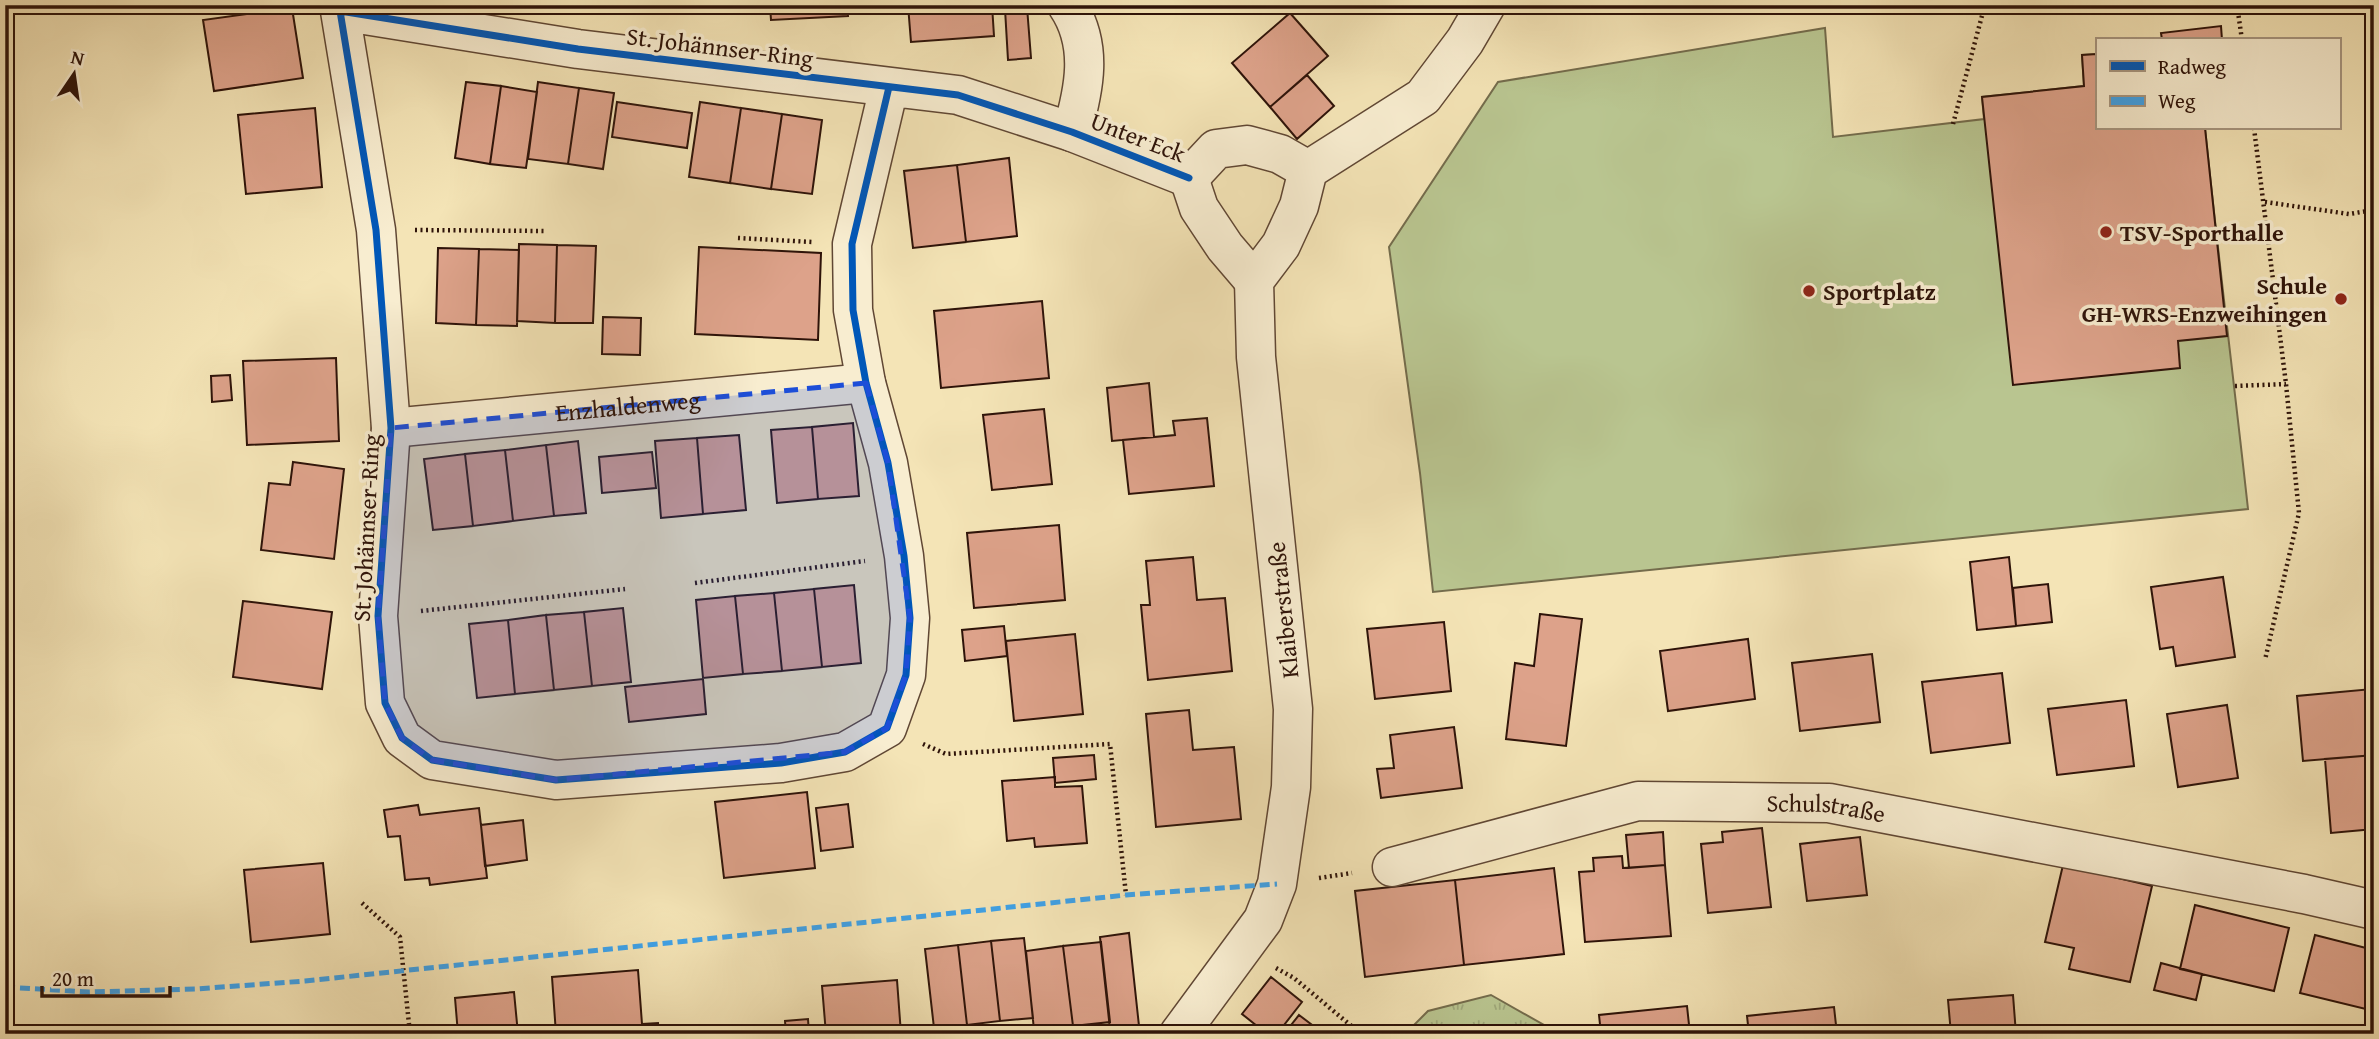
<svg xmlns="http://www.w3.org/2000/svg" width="2379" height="1039" viewBox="0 0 2379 1039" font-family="'Gentium Book Plus',serif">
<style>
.grass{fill:url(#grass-tufts);stroke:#746c4c;stroke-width:2}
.pitch{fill:#b9c590;stroke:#746c4c;stroke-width:2}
.building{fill:#dda28a;stroke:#2e1309;stroke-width:2}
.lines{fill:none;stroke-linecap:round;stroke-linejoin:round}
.street-casing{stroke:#604734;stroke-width:41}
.path{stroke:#2e1309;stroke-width:4.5;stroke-dasharray:2 3.5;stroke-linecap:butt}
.street{stroke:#f8edd0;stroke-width:38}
.quiet{stroke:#3ea2e9;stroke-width:5;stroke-dasharray:10 5;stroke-linecap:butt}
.cycleway-casing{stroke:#f8edd0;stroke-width:11}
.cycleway{stroke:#0057b8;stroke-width:7}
.marked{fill:#1d4ed8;fill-opacity:0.2;stroke:#1d4ed8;stroke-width:5;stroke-dasharray:14 9;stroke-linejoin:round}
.poi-dot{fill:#8f2418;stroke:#f8edd0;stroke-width:2.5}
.labels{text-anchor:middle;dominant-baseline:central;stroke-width:7;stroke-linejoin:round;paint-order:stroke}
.street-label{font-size:24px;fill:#2e1309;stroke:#f8edd0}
.poi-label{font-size:24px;font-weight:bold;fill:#2e1309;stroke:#f8edd0;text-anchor:start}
</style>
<defs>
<pattern id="grass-tufts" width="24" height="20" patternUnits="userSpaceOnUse" patternTransform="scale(1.75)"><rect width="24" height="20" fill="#b9c590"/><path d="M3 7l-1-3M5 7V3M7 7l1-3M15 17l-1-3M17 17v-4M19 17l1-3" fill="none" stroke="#9fa87b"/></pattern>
</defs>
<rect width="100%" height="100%" fill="#f4e4b6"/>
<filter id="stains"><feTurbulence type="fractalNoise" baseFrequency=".00286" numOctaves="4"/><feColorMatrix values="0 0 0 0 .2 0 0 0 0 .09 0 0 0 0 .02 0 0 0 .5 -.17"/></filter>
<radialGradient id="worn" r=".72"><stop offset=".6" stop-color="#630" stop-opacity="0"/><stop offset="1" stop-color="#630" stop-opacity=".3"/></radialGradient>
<path class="grass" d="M1491,995L1560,1034H1405L1428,1011Z"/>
<path class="pitch" d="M1825,28L1833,137L1984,119L1982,97L2084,86L2082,55L2097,54V128H2205C2218,255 2234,382 2248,509L1433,592L1420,473L1389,247L1498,82Z"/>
<path class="building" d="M770,5H847L848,16L771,20Z
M908,5H992L994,36L911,42Z
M2367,5H2374V92H2367Z
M1027,7L1031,58L1008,60L1005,9Z
M292,8L303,78L214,91L203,20Z
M1290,13L1328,56L1270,107L1232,63Z
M2221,26L2222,40H2162L2161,33Z
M2097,54V128H2205L2227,336L2178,341L2180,368L2013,385L1982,97L2084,86L2082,55Z
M1307,75L1334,106L1297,139L1270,107Z
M466,82L501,86L490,164L455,158Z
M538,82L579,88L568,164L528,159Z
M501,86L537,92L526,168L490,164Z
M579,88L614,93L603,169L568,164Z
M617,102L692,113L687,148L612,137Z
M700,102L741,108L730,183L689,177Z
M315,108L322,187L246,194L238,115Z
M741,108L782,114L771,189L730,183Z
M782,114L822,120L812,194L771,189Z
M1009,158L1017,236L966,242L957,165Z
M957,165L966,242L913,248L904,171Z
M519,244L557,245L555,323L517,321Z
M557,245L596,246L593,323H555Z
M699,247L821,253L818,340L695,334Z
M438,248L479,249L476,325L436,323Z
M479,249L519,250L517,326L476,325Z
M1042,301L1049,378L941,388L934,311Z
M603,317L641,318L640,355L602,354Z
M336,358L339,441L247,445L243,361Z
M230,375L232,400L212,402L211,376Z
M1149,383L1154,437L1112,441L1107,388Z
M1044,409L1052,484L992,490L983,415Z
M1207,418L1214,486L1129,494L1123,440L1175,435L1173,421Z
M853,423L859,496L818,499L812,427Z
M812,427L818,499L777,503L771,430Z
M739,435L746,510L703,514L697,438Z
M697,438L703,514L661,518L655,441Z
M578,441L586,513L554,516L546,445Z
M546,445L554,516L513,521L505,450Z
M505,450L513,521L473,526L465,454Z
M652,452L656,488L602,493L599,457Z
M465,454L473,526L433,530L424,459Z
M293,462L344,469L334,559L261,550L269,483L290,485Z
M1059,525L1065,600L974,608L967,533Z
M1193,557L1197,600L1225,598L1232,671L1148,680L1141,605H1150L1146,561Z
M2009,557L2016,626L1977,630L1970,562Z
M2223,577L2235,657L2176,666L2173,647L2160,649L2151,587Z
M2048,584L2052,622L2016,626L2013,588Z
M854,585L861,663L822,667L814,589Z
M814,589L822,667L782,671L774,593Z
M774,593L782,671L743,674L735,596Z
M735,596L743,674L703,678L696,600Z
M243,601L332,612L322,689L233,677Z
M623,608L631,682L592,686L584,612Z
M584,612L592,686L554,690L546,615Z
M1540,614L1582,619L1566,746L1506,739L1515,663L1534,666Z
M546,615L554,690L515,694L508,620Z
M508,620L515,694L477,698L469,624Z
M1444,622L1451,691L1375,699L1367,629Z
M1004,626L1007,656L965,661L962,630Z
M1075,634L1083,714L1014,721L1006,641Z
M1748,639L1755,699L1668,711L1660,651Z
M1872,654L1880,722L1800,731L1792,663Z
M2002,673L2010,743L1931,753L1922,682Z
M703,679L706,714L629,722L625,687Z
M2372,689L2374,755L2303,761L2297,696Z
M2126,700L2134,766L2057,775L2048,709Z
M2227,705L2238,778L2178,787L2167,714Z
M1189,710L1193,750L1234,747L1241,819L1156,827L1146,714Z
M1454,727L1462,788L1381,798L1377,769L1394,768L1390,735Z
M1094,755L1096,779L1055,783L1053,758Z
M2374,755V829L2331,833L2325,759Z
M1055,777V787L1082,786L1087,843L1035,847L1034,838L1007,841L1002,781Z
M807,792L815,868L724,878L715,802Z
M848,804L853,847L821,851L816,808Z
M418,805L420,815L479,808L487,878L430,885L429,878L405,880L400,836L388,837L384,810Z
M523,820L527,860L485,866L481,825Z
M1762,828L1771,907L1708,913L1701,844L1723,842L1722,832Z
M1663,832L1665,865L1629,868L1626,835Z
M1860,837L1867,895L1807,901L1800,844Z
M1622,856L1623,868L1665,865L1671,936L1585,942L1579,872L1594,871L1593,858Z
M323,863L330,934L251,942L244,870Z
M2063,865L2152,886L2130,982L2069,969L2074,948L2045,942Z
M1554,868L1564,954L1464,965L1455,880Z
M1455,880L1464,965L1365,977L1355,891Z
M2195,905L2289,928L2274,991L2180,969Z
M1129,933L1139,1026L1110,1029L1100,937Z
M2315,935L2374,950V1011L2300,993Z
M1024,938L1033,1018L1000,1021L991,941Z
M991,941L1000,1021L967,1025L958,945Z
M1101,942L1110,1022L1073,1026L1063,946Z
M958,945L967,1025L934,1028L925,949Z
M1063,946L1073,1026L1034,1030L1026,951Z
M2161,963L2202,974L2196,1000L2154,990Z
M638,970L642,1024L658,1023L659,1034H556L552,977Z
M1271,977L1302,1002L1277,1034H1267L1242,1014Z
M897,980L901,1034H826L822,986Z
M514,992L518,1034H458L455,998Z
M2013,995L2016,1034H1951L1948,1000Z
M1687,1006L1690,1034H1601L1599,1015Z
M1834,1007L1837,1034H1749L1747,1016Z
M1299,1015L1324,1034H1284Z
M808,1019L809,1034H786L785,1021Z
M1886,1027L1887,1034H1843V1031Z"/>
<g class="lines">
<defs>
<g id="street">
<path d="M1067,5C1094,45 1084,90 1072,132"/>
<path d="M889,87L852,244L853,310L866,383L888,463L904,556L910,618L906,675L887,728L845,752L781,763L556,780L432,760L402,738L385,703L378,616L391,428L376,230L340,11L578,49L958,95L1072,132L1189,178"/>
<path d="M1189,178L1216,149L1247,145L1280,154L1308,170"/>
<path d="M1189,178L1199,208L1225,247L1254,281"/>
<path id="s1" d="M391,428L866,383"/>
<path id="s2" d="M1392,867L1638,801L1829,803L2304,894L2374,910"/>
<path d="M1179,1034L1263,920L1277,884L1291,787L1293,709L1256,357L1254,281L1281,245L1299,206L1308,170L1423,97L1465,41L1486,5"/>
</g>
</defs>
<use href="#street" class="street-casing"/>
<path class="path" d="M2237,5L2242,40
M1983,12L2063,5
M1953,124L1983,12V5
M2254,128L2286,384L2299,513L2265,660
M2265,202L2349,214L2374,210
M415,230L545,231
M738,238L812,242
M2235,386L2286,384
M695,583L865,561
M421,611L625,589
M923,744L946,754L1110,744L1126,895
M1319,878L1352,873
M362,903L400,937L410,1034
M1276,968L1294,978L1361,1034"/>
<use href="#street" class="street"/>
<path class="quiet" d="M5,987L89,992L195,989L305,981L1126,895L1277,884"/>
<defs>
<path id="cycleway" d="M889,87L852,244L853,310L866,383L888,463L904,556L910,618L906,675L887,728L845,752L781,763L556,780L432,760L402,738L385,703L378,616L391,428L376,230L340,11L578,49L958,95L1072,132L1189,178"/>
</defs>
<use href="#cycleway" class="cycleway-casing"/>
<use href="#cycleway" class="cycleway"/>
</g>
<path class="marked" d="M866,383L888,463L910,618L906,675L887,728L845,752L556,780L432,760L402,738L385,703L378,616L391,428Z"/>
<g class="poi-dot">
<circle cx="2106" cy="232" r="7"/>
<circle cx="1809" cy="291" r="7"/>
<circle cx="2341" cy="299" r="7"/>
</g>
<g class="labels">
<g class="street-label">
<text transform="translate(720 47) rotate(7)">St. Johännser-Ring</text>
<text transform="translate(1138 137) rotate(21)">Unter Eck</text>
<text stroke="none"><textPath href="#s1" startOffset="238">Enzhaldenweg</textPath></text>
<text transform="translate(366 528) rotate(-87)">St. Johännser-Ring</text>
<text transform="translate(1283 610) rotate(-96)">Klaiberstraße</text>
<text stroke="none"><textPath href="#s2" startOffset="443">Schulstraße</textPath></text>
</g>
<g class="poi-label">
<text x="2120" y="232">TSV-Sporthalle</text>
<text x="2327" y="285" text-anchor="end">Schule<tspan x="2327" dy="28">GH-WRS-Enzweihingen</tspan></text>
<text x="1823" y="291">Sportplatz</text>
</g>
</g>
<rect width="2379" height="1039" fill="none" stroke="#f4e4b6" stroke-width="28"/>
<rect x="7" y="7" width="2365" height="1025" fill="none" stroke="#2e1309" stroke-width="3.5"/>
<rect x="14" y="14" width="2351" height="1011" fill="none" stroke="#2e1309" stroke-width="2"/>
<rect x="2096" y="38" width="245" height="91" fill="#f8edd0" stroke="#a79680" stroke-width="2"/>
<rect x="2110" y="61" width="35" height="10" fill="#0057b8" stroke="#a79680" stroke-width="2"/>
<text x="2158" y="74" font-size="21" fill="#2e1309">Radweg</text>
<rect x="2110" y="96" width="35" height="10" fill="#3ea2e9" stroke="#a79680" stroke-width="2"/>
<text x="2158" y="108" font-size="21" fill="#2e1309">Weg</text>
<g transform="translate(74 74) rotate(13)" stroke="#f8edd0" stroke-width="5" paint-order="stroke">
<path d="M0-5L12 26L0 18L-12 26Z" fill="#2e1309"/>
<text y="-10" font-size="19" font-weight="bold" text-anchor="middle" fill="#2e1309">N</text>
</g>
<path d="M42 986v10h128v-10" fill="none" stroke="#2e1309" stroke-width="3.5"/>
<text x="52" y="986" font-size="21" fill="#2e1309" stroke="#f8edd0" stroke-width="5" paint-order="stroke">20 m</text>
<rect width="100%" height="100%" filter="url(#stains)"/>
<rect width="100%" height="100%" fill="url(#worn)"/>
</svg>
